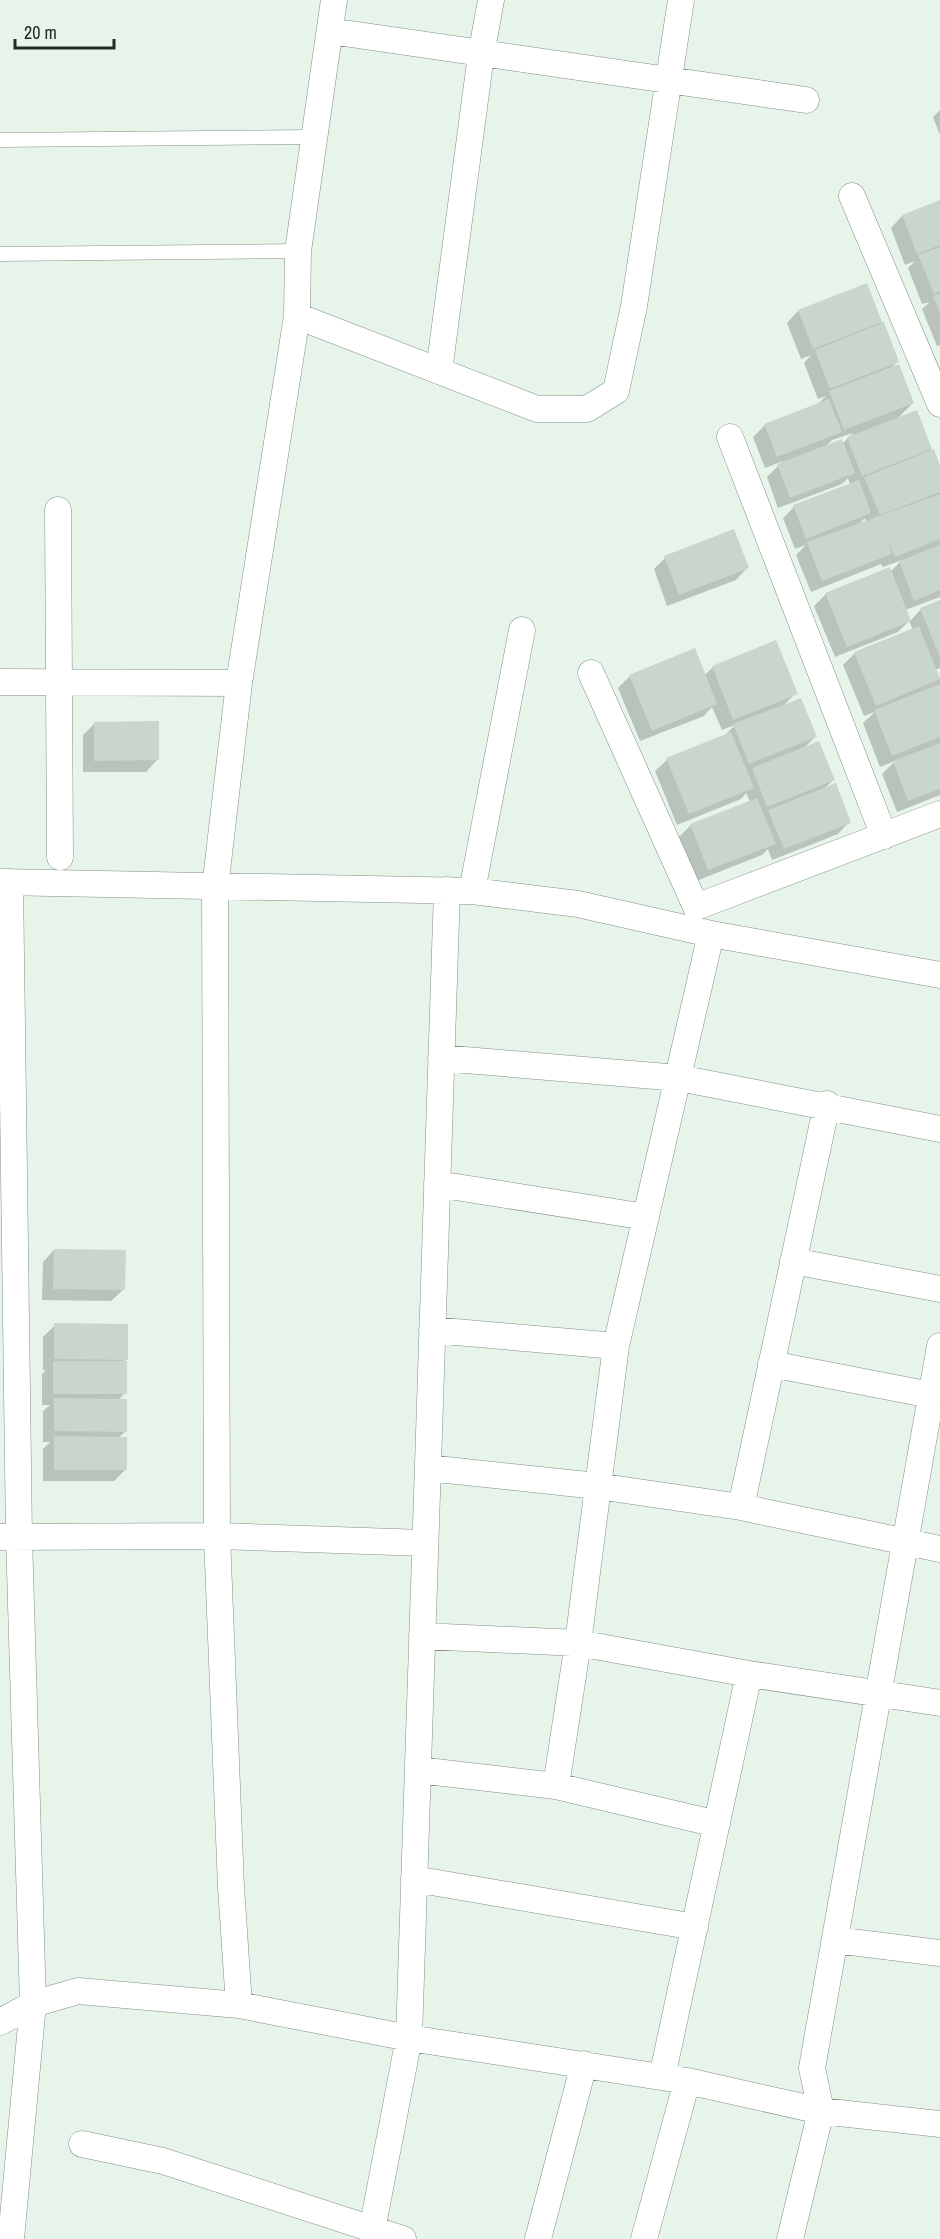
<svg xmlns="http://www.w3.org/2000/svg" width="940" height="2239" viewBox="0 0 940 2239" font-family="'Archivo Narrow',sans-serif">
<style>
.shadow{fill:#0003;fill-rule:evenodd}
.building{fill:#c9d6cc}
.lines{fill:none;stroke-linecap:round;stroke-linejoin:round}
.lane-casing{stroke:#838f86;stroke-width:15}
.street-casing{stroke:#838f86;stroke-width:27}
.lane{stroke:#fff;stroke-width:14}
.street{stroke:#fff;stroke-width:26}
</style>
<rect width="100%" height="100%" fill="#e7f4ea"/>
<path class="shadow" d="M940,110V135L933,117Z
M940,202V345L937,346L922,309L930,302L922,304L908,268L915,261L905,265L891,228L902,216Z
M866,285L898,361L890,369L913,403L896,420L916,412L940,471V597L905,610L910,621L921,609L940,602V668L935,670L940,679V795L897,812L882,774L895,761L880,767L863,723L875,712L864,716L843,665L855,653L913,630L909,621L898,632L835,657L814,606L826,594L890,572L902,560L883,567L881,564L811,592L796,555L806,545L795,549L783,518L794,507L850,485L848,478L842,484L778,508L767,477L783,461L765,468L753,437L765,425L818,404L826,396L818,399L804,363L811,355L801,359L787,323L798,311ZM853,433L843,443L824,448L832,440ZM865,518L866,522L858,525Z
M665,558L747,568L736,580L667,606L654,569Z
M775,642L796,693L783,706L815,737L802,750L833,780L824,789L849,822L838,834L772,860L768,849L762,855L696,881L679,837L690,826L750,802L746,793L741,799L677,825L655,771L667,760L723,737L735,725L722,730L712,707L704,716L640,741L618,688L630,676H704L712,668Z
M94,724L157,760L146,772H83V735Z
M54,1250L123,1290L111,1301L42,1300L43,1262Z
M55,1325L126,1359L123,1363L125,1393L118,1400L126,1431L118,1438L126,1469L114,1481H43V1449L50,1442H43V1411L50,1405H42V1374L46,1370H43V1337Z"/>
<path class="building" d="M940,200V245L917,254L902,215Z
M940,247V291L934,294L918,255Z
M867,283L882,322L813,349L798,310Z
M940,293V313L933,296Z
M884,322L899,362L830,389L815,350Z
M899,364L914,403L844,430L829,391Z
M829,399L842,432L777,457L764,424Z
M917,410L932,449L862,476L847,437Z
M842,439L855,473L790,498L777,464Z
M934,449L940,466V492L880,515L864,477Z
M859,480L871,513L806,539L793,505Z
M940,494V539L895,557L886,536L892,554L822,581L807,542Z
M734,529L749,568L679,595L664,556Z
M940,545V590L914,601L899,561Z
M890,567L911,621L847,647L825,593Z
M940,600V658L920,608Z
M919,626L940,679L876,706L854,652Z
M776,640L798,694L733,720L712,666Z
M695,648L717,704L652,731L629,675Z
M940,684V737L892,756L874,710Z
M801,698L817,737L749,764L733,724Z
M159,721V760L94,761V722Z
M731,732L754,788L689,814L666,758Z
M819,741L835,780L767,807L752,768Z
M940,743V789L908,801L893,761Z
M836,783L851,823L784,849L768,810Z
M757,798L776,844L708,870L690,824Z
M54,1249L126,1250L125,1290L53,1289Z
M54,1323L128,1324V1360L54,1359Z
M53,1361H127V1394H53Z
M54,1398L127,1399V1432L54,1431Z
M54,1436L127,1437V1470H54Z"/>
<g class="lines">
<defs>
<path id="lane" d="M0,140L315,137
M0,254L298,251"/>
<path id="street" d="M330,31L806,100
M852,196L940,404
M297,316L537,409H587L616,391L634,306L681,0
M439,371L481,55L491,0
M730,437L884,836
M58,510L60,857
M591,673L696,907L940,814
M0,682L239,683
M0,882L472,891L578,904L711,934L940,975
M10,882L19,1537L33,2004L11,2239
M472,891L522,630
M441,1058L679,1078L940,1129
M437,1184L646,1217
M793,1261L940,1289
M432,1330L616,1346
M771,1364L931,1395
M428,1468L597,1486L741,1507L940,1549
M741,1507L827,1104
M0,1537L217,1536L425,1543
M422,1636L578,1643L749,1674L940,1703
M418,1770L556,1786L717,1824
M556,1786L578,1643L616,1346L711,934
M414,1879L695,1927
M835,1940L940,1953
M239,2005L231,1887L217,1536L215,888L239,683L297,316L298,251L334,0
M0,2022L33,2004L78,1991L239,2005L409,2038L687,2081L821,2111L940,2124
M662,2077L749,1674
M82,2144L163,2161L403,2239
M372,2230L409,2038L447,890
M538,2239L584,2064
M644,2239L687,2081
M790,2239L821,2111L812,2068L940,1346"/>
</defs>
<use href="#lane" class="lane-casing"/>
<use href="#street" class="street-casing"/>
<use href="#lane" class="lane"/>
<use href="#street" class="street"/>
</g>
<path d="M15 39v9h99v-9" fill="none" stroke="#242925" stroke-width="3"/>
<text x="24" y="39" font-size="18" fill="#242925" stroke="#e7f4ea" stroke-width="4.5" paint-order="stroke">20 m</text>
</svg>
